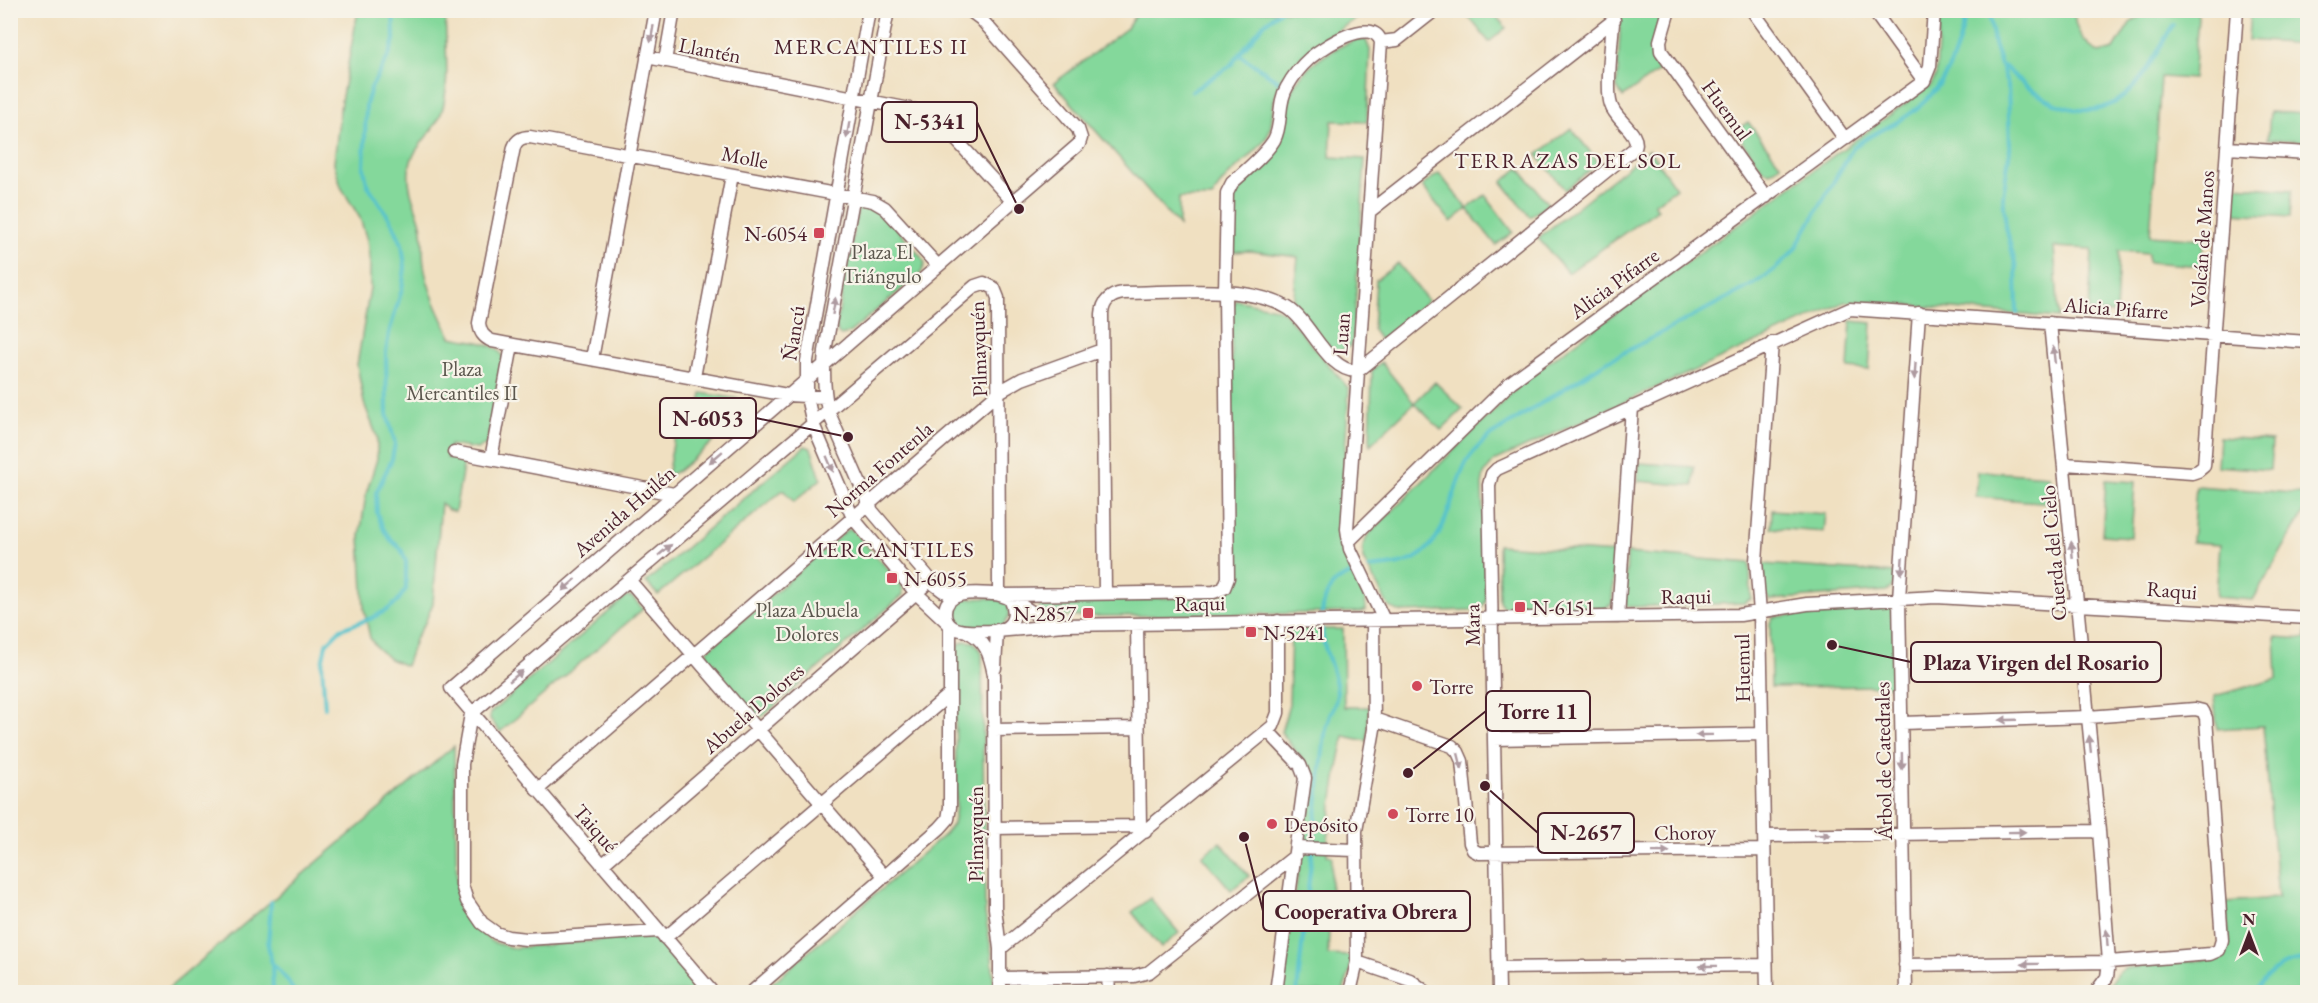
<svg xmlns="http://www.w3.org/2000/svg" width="2318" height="1003" viewBox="0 0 2318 1003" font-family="'EB Garamond',serif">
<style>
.green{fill:#84d89b;stroke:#677c63;stroke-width:1.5}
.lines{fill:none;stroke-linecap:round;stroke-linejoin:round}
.stream{stroke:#56c3cc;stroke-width:4}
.minor-casing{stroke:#846360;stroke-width:15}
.minor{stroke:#fff;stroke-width:12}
.oneway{fill:#ae9aa0}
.poi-dot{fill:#d1495b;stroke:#f7f3e8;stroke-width:2}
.labels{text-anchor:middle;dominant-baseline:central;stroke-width:4.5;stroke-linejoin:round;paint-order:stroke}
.street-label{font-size:21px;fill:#4a1f2b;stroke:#f7f3e8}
.poi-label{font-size:21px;fill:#4a1f2b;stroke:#f7f3e8;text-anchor:start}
.park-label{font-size:21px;fill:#5b564d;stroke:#f7f3e8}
.neighbourhood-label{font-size:22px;letter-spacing:1.5px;fill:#4a1f2b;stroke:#f7f3e8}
.leader{fill:none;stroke:#4a1f2b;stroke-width:2}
.callout-dot{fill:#4a1f2b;stroke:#f7f3e8;stroke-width:2}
.callout{fill:#f7f3e8;stroke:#4a1f2b;stroke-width:2}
.callout-label{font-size:22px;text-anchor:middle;font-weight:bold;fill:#4a1f2b}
</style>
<rect width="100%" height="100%" fill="#f7f3e8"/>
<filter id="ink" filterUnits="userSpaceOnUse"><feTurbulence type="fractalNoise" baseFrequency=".0167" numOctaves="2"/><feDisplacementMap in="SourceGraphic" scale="12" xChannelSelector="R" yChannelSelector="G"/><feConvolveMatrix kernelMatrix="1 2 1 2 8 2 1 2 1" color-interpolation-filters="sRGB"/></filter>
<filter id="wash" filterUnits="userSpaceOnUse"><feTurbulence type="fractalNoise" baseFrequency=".008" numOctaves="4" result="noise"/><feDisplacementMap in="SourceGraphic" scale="24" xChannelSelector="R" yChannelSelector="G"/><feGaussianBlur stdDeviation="1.35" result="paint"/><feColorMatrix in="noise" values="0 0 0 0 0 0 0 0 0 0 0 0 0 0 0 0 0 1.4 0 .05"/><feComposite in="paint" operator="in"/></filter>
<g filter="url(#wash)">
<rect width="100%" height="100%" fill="#f0e0c1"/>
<path class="green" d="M358,11H446C444,43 451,80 442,111C435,133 411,147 409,170C407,190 416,205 421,224C424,238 422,251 424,265C428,291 440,314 451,337C467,341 497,341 503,357L487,444L477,449L450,445L447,458L464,461L455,512L448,510L441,503L433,603L425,623L416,637L406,666L390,659L377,648L370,638L364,609L360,536L366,494L377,459V437L364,403L357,365L370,288V265L367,240L360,218L341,187L334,163L341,101Z
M1138,11H1369C1334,33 1295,51 1277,91C1270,107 1275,126 1265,140C1249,161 1223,174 1212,198H1179V226L1054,83L1127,28Z
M1464,11H1492L1506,28L1489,42Z
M1621,11H1663L1653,44L1660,70L1623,97L1617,88Z
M1940,11H2075C2072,29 2085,43 2099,53L2114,49L2130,23L2148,11H2197L2198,17L2193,79L2161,77L2150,235L2204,239L2202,266L2148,262V253L2119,251L2116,313L2089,312L2092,249L2054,247L2059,318L1859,301L1845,302L1494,461L1484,474L1482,485L1486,600L1482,607L1474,610L1401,612L1389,607L1363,559V546L1368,535L1528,377L1931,85L1936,75Z
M2250,11H2305L2303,44L2248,40Z
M1358,39L1366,40L1370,50L1367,122L1332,121L1330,157L1365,159L1353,340L1351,346L1338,351L1330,348L1293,305L1298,257L1250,251L1232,252C1232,234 1229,213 1233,196C1237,181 1270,161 1279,145C1286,133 1285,115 1288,101C1295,70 1331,49 1358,39Z
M2270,112L2307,114V141L2268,139Z
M1748,122L1781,165L1770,172L1763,170L1735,131Z
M1571,128L1599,163L1565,190L1537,155Z
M1649,150L1676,188L1654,204L1658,209L1568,273L1538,238Z
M1519,168L1548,204L1530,217L1502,182Z
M1439,173L1467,209L1485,195L1513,232L1496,245L1467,209L1451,222L1422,186Z
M2235,186L2292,190L2290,217L2233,213Z
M865,205L881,210L923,259L925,264L921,273L849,333L841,335L838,333L836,327L857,213L859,207Z
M1398,263L1428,301L1380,340L1373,330L1376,280Z
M1236,300L1275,308L1284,312L1349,389L1339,541L1365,598L1366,610L1361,612L1322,613L1050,617L1040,610V604L1044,600L1216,597C1227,595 1233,590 1234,580L1231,308Z
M1851,321L1872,323L1869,370L1848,368Z
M1381,362L1414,403L1435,382L1463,409L1441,430L1414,403L1370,445L1372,371Z
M702,393L750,401L752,409L678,471L667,476L675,433L695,436Z
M2219,437L2272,441L2270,470L2217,466Z
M805,446L811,448L821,479L794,502L783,490L658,595L646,582Z
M1639,463L1694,467L1693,486L1638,481Z
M1978,471L2049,476L2052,503L1976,497Z
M2106,480L2135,482L2131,537L2102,535Z
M2196,486L2307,494V507L2253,600L2216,597L2220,544L2192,542Z
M1772,510L1826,514L1824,532L1771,528Z
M851,529L902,584L903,595L763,716H755L708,662L707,651L847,530Z
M1498,545L1615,553L1612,604L1603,609L1504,608L1499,601Z
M1627,553L1750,563L1751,599L1744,603L1629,607L1625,604Z
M1763,564L1895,573C1895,582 1894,588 1886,591L1770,600L1765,594Z
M626,597H632L643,609L500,732L490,719V713Z
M995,598L1008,604L1009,616L1003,626L960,627L950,619L953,603L957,599Z
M1885,606L1891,607L1894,615V686L1771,687L1770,623L1773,617Z
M2306,625H2307V992H2104L2117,974L2126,968L2212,959C2221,957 2228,954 2229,943L2226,902L2278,898L2263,726L2217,729L2214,696L2277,679L2275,637L2306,639Z
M1291,629H1343L1344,707H1369L1367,741L1344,736C1336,776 1329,815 1327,855L1332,856L1328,955L1351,956L1350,971L1343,992H1281L1311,784L1309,768L1281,732L1289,705Z
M965,641L974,642L982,652L985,913L992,955L994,992H762L945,834L953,824L956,807L955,655L959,644Z
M454,746L457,891L466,914L483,934L492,942L513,948L638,937L652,938L662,944L705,992H164Z
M1220,842L1249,876L1231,890L1202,856Z
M1150,898L1179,933L1161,948L1132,912Z"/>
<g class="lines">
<path class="stream" d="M1989,10L1994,44L2008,86L2010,149L2003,196L2006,227L2016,268L2017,314
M1240,55L1284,85
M2004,66C2032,95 2078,127 2119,100C2144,83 2157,50 2173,25
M1192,91L1230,66L1263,25L1281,10
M1369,568C1384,566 1400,566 1414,559C1449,540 1449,495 1466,463C1472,452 1481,444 1490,436L1606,362L1754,284C1770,274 1783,264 1795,249L1853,148C1866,136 1882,131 1897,122C1944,95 1956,60 1967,10
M1322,613C1325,593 1331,581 1351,574
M325,708L322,664L326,644L341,629L372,618L387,610L397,602L406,589V561L401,549L391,540L384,530L377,513L376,493L392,459L395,443L387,414L386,352L389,333L402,289L405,267L402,244L392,222L367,184L364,168L366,105L371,88L389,55L394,40L393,10
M271,902L268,945L272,964L273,992
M273,964L288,981L294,992
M1297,992L1323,750C1324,740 1325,729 1329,718C1332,709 1337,702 1337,692C1336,669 1322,651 1322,629
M2256,992C2267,971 2283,961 2308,960"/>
</g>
</g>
<g filter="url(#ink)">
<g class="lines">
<defs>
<path id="minor" d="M869,10L807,361V397L813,424L853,518L916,593L947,622
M888,10L825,351C823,372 824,391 828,411L872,511L935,585L943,591L961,594
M1669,10L1660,41L1661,51L1766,197
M1752,10L1845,139
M1873,10L1924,81
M1381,42L1347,529L1350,549L1384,620
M1381,42L1397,40L1435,10
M647,57L925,112L938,120L1013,202
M665,61L674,10
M2228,148L2308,153
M1370,211L1614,20
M2050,323L2099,831L2109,962L2107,977L2096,992
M592,359L656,10
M694,377L732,175
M825,397L787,395L492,341C483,337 480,332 479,323L514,147C517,139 522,137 530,137L873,201L885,208L938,266
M454,452L674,494
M491,459L512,345
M2065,464L2192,473L2198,471L2204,466L2237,10
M1348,542L1511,382L1924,81L1930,66L1934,10
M629,580L885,877
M1105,593L1102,314C1103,301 1110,295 1123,293C1172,293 1245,283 1288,308C1311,322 1328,373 1358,371L1635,148C1641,133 1615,120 1611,105C1605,89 1613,31 1614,10
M1003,595L1214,592L1224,588L1228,578L1225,292L1227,193L1232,183C1246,170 1264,156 1274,140C1283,124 1277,103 1287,87C1293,76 1301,66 1310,58C1323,47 1372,15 1381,42
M1618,617L1632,407
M1137,624L1140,826L1145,832
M1063,625C1035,621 1016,595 993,594C977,593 945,589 945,613C945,620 948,625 954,628C969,636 1043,627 1063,625L1740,615L1807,604L1936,597L2308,618
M1003,629C1015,624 1016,612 1011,601
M966,631C986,640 990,654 994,675L995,908L1000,949V992
M995,668L997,630
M1374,719L1452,746L1458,752L1462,761L1470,843L1473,850L1479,853L1764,850
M1902,723L2088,717L2195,709L2203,711L2206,718L2222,940L2219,950L2210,954L2109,962L1905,965
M994,730L1138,728
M1268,731L1300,765L1305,778L1276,992
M1494,739L1762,734
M537,790L999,392L1022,379L1102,350
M995,828L1140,826
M1764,836L2099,831
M1296,848L1355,850
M602,865L931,580
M658,931L526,939L508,937L496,933L482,923L467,901L462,885V764L471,714L975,286L984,283L994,288L998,298L999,594
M665,938L950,694
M1000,949L1273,726L1278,713V621
M1357,962L1410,980L1426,992
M1499,968L1766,965
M1108,976L1109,992
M1000,978L1134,976L1149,972L1295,856
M712,992L451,688L1079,144L1081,138L1078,129L981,19L969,10
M752,992L940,828L948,819L950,807V626
M1350,992L1357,962L1356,831L1374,729L1373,620
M1499,992L1489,485L1492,474L1497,469L1850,309L2308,342
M1767,992L1760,613L1756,561L1772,343
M1906,992L1899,598L1919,313"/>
</defs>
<use href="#minor" class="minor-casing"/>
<use href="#minor" class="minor"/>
</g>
<defs><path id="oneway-solid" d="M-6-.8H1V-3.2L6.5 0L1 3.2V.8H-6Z" transform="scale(1.5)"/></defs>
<g class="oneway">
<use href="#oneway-solid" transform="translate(652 34) rotate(100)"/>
<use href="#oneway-solid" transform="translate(848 130) rotate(100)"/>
<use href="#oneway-solid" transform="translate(834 306) rotate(-80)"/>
<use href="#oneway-solid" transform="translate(2054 355) rotate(-96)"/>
<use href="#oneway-solid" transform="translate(1915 371) rotate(94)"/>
<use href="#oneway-solid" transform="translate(716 457) rotate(139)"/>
<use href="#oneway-solid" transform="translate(830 464) rotate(67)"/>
<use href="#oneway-solid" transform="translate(665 550) rotate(-40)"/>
<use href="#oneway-solid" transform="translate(2072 550) rotate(-95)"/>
<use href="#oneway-solid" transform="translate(1902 566) rotate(94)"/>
<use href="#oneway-solid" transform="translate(569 585) rotate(139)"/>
<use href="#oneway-solid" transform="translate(516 676) rotate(-40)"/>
<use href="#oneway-solid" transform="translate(2008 720) rotate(178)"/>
<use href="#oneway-solid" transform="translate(1704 735) rotate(179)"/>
<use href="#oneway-solid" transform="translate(2090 744) rotate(-96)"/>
<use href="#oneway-solid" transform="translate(1460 761) rotate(76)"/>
<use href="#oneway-solid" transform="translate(1902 761) rotate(89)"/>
<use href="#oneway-solid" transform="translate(2017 832) rotate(-1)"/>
<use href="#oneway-solid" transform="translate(1822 835) rotate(-1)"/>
<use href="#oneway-solid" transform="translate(1661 852) rotate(-1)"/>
<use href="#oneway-solid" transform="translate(2107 938) rotate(-94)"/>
<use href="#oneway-solid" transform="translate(2030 964) rotate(179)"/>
<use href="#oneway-solid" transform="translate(1708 966) rotate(179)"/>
</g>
</g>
<g class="poi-dot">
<rect x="813" y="227" width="12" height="12" rx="3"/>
<rect x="886" y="572" width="12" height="12" rx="3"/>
<rect x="1514" y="601" width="12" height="12" rx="3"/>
<rect x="1082" y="607" width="12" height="12" rx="3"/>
<rect x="1245" y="626" width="12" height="12" rx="3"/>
<circle cx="1417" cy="686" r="6"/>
<circle cx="1393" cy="814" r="6"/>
<circle cx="1272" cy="824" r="6"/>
</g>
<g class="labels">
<g class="street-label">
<text transform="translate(710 50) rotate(11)">Llantén</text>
<text transform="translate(1727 110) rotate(54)">Huemul</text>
<text transform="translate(745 157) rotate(11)">Molle</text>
<text transform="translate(2202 239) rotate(-86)">Volcán de Manos</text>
<text transform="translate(1614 283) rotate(-36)">Alicia Pifarre</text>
<text transform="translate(2116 308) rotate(4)">Alicia Pifarre</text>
<text transform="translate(793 333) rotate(-81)">Ñancú</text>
<text transform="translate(1341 334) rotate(-86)">Luan</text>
<text transform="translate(978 349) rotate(-92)">Pilmayquén</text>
<text transform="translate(879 469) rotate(-41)">Norma Fontenla</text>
<text transform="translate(624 511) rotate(-41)">Avenida Huilén</text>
<text transform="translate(2053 553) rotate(-95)">Cuerda del Cielo</text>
<text transform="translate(2172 590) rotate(4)">Raqui</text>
<text transform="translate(1686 596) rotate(-1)">Raqui</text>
<text transform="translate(1200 603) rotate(-1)">Raqui</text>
<text transform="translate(1472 625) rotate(-91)">Mara</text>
<text transform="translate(1742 668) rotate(-91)">Huemul</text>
<text transform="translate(753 708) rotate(-41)">Abuela Dolores</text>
<text transform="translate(1883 761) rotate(-91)">Árbol de Catedrales</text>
<text transform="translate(596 828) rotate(49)">Taiqué</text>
<text transform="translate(1685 832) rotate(-1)">Choroy</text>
<text transform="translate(975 834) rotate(-90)">Pilmayquén</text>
</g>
<g class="poi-label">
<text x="807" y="233" text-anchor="end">N-6054</text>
<text x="904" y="578">N-6055</text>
<text x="1532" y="607">N-6151</text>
<text x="1076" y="613" text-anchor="end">N-2857</text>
<text x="1263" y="632">N-5241</text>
<text x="1429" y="686">Torre</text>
<text x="1405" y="814">Torre 10</text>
<text x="1284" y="824">Depósito</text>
</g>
<g class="park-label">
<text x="882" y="251">Plaza El<tspan x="882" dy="24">Triángulo</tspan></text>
<text x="462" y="368">Plaza<tspan x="462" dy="24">Mercantiles II</tspan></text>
<text x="807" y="609">Plaza Abuela<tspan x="807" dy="24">Dolores</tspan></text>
</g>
<g class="neighbourhood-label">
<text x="871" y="46">MERCANTILES II</text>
<text x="1568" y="160">TERRAZAS DEL SOL</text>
<text x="890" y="549">MERCANTILES</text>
</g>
</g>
<path class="leader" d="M1019 209L977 122M848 437L756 418M1832 645L1911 662M1408 773L1486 711M1485 786L1538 833M1244 837L1263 911"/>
<g class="callout-dot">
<circle cx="1019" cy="209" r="6"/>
<circle cx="848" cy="437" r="6"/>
<circle cx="1832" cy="645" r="6"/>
<circle cx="1408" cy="773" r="6"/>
<circle cx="1485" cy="786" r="6"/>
<circle cx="1244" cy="837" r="6"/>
</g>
<g class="callout">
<rect x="882" y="102" width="95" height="40" rx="6"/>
<rect x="660" y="398" width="96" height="40" rx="6"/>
<rect x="1911" y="642" width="250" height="40" rx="6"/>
<rect x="1486" y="691" width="104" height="40" rx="6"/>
<rect x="1538" y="813" width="96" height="40" rx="6"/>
<rect x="1263" y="891" width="207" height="40" rx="6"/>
</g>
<g class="callout-label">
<text x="930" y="129">N-5341</text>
<text x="708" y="426">N-6053</text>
<text x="2036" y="670">Plaza Virgen del Rosario</text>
<text x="1538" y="719">Torre 11</text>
<text x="1586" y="840">N-2657</text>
<text x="1366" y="919">Cooperativa Obrera</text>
</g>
<rect width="2318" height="1003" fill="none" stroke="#f7f3e8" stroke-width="36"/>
<g transform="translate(2249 934)" stroke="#f7f3e8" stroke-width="4.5" paint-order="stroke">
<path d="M0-4.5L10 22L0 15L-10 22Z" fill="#4a1f2b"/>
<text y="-9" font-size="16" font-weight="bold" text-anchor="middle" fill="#4a1f2b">N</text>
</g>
</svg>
